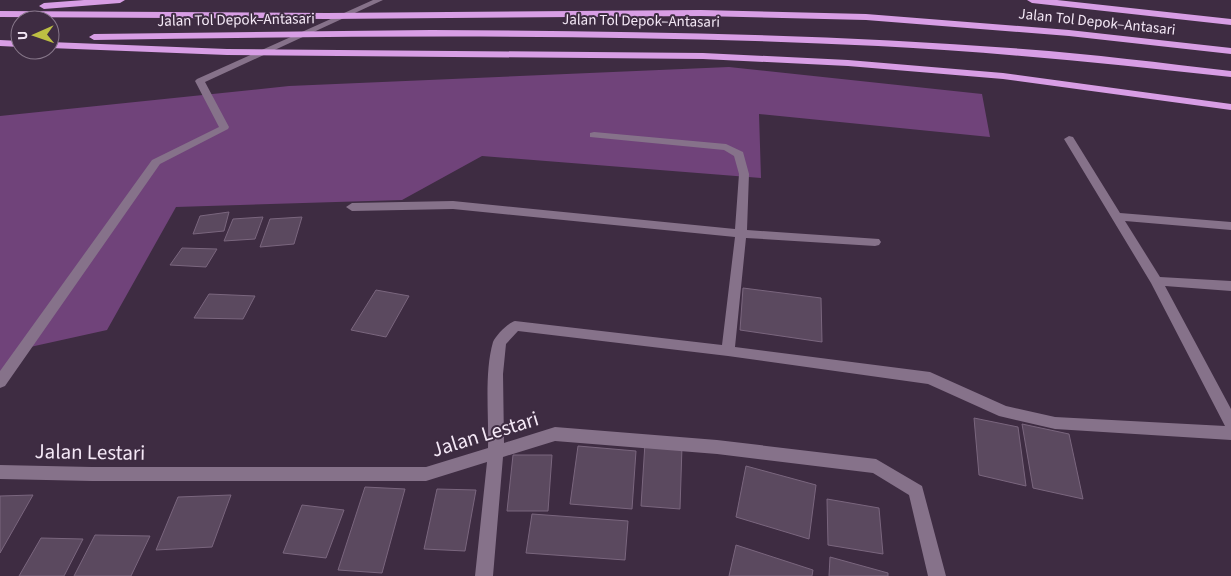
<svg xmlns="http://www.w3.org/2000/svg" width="1231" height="576" viewBox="0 0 1231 576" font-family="'Source Sans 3',sans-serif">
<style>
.green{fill:#70437a}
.building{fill:#5b495f;stroke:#7a667e}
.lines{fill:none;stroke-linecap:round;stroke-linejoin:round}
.minor{fill:#86728a;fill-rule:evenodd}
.motorway{fill:#d89ee5;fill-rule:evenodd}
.labels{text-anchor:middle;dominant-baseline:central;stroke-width:4;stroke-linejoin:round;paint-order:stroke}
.far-street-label{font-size:15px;fill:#f4e8f6;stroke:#3e2c42}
.near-street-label{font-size:21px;fill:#f4e8f6;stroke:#3e2c42}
</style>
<rect width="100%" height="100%" fill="#3e2c42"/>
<path class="green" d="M729,67L982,94L990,137L759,114L761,178L482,156L402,200L176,207L107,330L21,349L0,375V116L289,86Z"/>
<path class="building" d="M229,212L224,231L193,234L200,216Z
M263,217L255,239L224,241L233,219Z
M302,217L294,244L260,247L270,219Z
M182,248L217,249L206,267L170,265Z
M743,288L821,298L822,342L740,330Z
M376,290L409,296L386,337L351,330Z
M209,294L255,296L243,319L194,318Z
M974,418L1018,427L1026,486L979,475Z
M1022,424L1069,434L1083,499L1033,488Z
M645,443L682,446L680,509L641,506Z
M578,446L636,451L632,509L570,504Z
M513,455H552L548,511H507Z
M746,466L816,485L809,539L736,517Z
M365,487L405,489L382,573L338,570Z
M437,489L476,490L465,551L424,549Z
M33,495L0,553V496Z
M231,495L212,547L156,550L178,497Z
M827,499L879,508L883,554L828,545Z
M302,505L344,510L326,558L283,553Z
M532,514L628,521L625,560L526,553Z
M95,535L150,536L131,576H74Z
M41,538L83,539L64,576H19Z
M736,545L813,570L812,576H729Z
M830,557L888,573V576H829Z"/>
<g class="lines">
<path class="minor" d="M373,0H383L205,82L229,127L228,129L160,164L5,386L0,388V371L152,160L219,127L195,81L197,79Z
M594,132L726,144L743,152L749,174L747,230L879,239L881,242L879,245L875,246L746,238L735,347L930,372L1006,406L1055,417L1225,426L1151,283L1064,139L1069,136L1073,137L1120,213L1231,222V230L1125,221L1160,277L1231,281V291L1165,286L1231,409V440L1055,429L999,416L928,384L728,356L518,331L506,344L503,374L504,443L555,427L717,440L876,459L922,486L946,576H928L909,495L873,473L717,454L555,441L503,457L493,576H475L487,462L426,481H92L0,479V465L92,467H426L488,448C489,416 484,373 493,342C496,335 508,323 515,321L722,345L735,237L453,209L352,211L346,207L352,203L453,201L735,229L739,174L734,156L724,150L590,137V133Z"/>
<path class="motorway" d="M84,0H125L120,3L44,9L39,6L44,3Z
M1027,0H1057L1231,19V25L1032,3Z
M701,10L866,14L1069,30L1231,48V54L1069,36L866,20L701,16L327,19L0,17V11L327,13Z
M431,30C628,31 826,34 1023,49C1092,54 1162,63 1231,71V77C1113,64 996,52 878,46C617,33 355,36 94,40L89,37L94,34Z
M0,40L20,41V47L0,46Z
M50,42L227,49L703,53L848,60L1003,73L1231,104V110L1003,79L848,66L703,59L227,55L50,48Z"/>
</g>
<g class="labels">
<g class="far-street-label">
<text transform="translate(236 20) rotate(-1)">Jalan Tol Depok–Antasari</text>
<text transform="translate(641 21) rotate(1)">Jalan Tol Depok–Antasari</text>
<text transform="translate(1097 22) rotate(6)">Jalan Tol Depok–Antasari</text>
</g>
<g class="near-street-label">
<text transform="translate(485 434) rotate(-17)">Jalan Lestari</text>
<text transform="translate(90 452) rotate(1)">Jalan Lestari</text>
</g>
</g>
<g transform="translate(35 35) rotate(268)"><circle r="24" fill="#3e2c42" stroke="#87778a"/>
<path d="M0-4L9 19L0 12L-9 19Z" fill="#bdbf43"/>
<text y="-8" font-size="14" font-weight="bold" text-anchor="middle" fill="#f4e8f6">U</text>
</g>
</svg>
